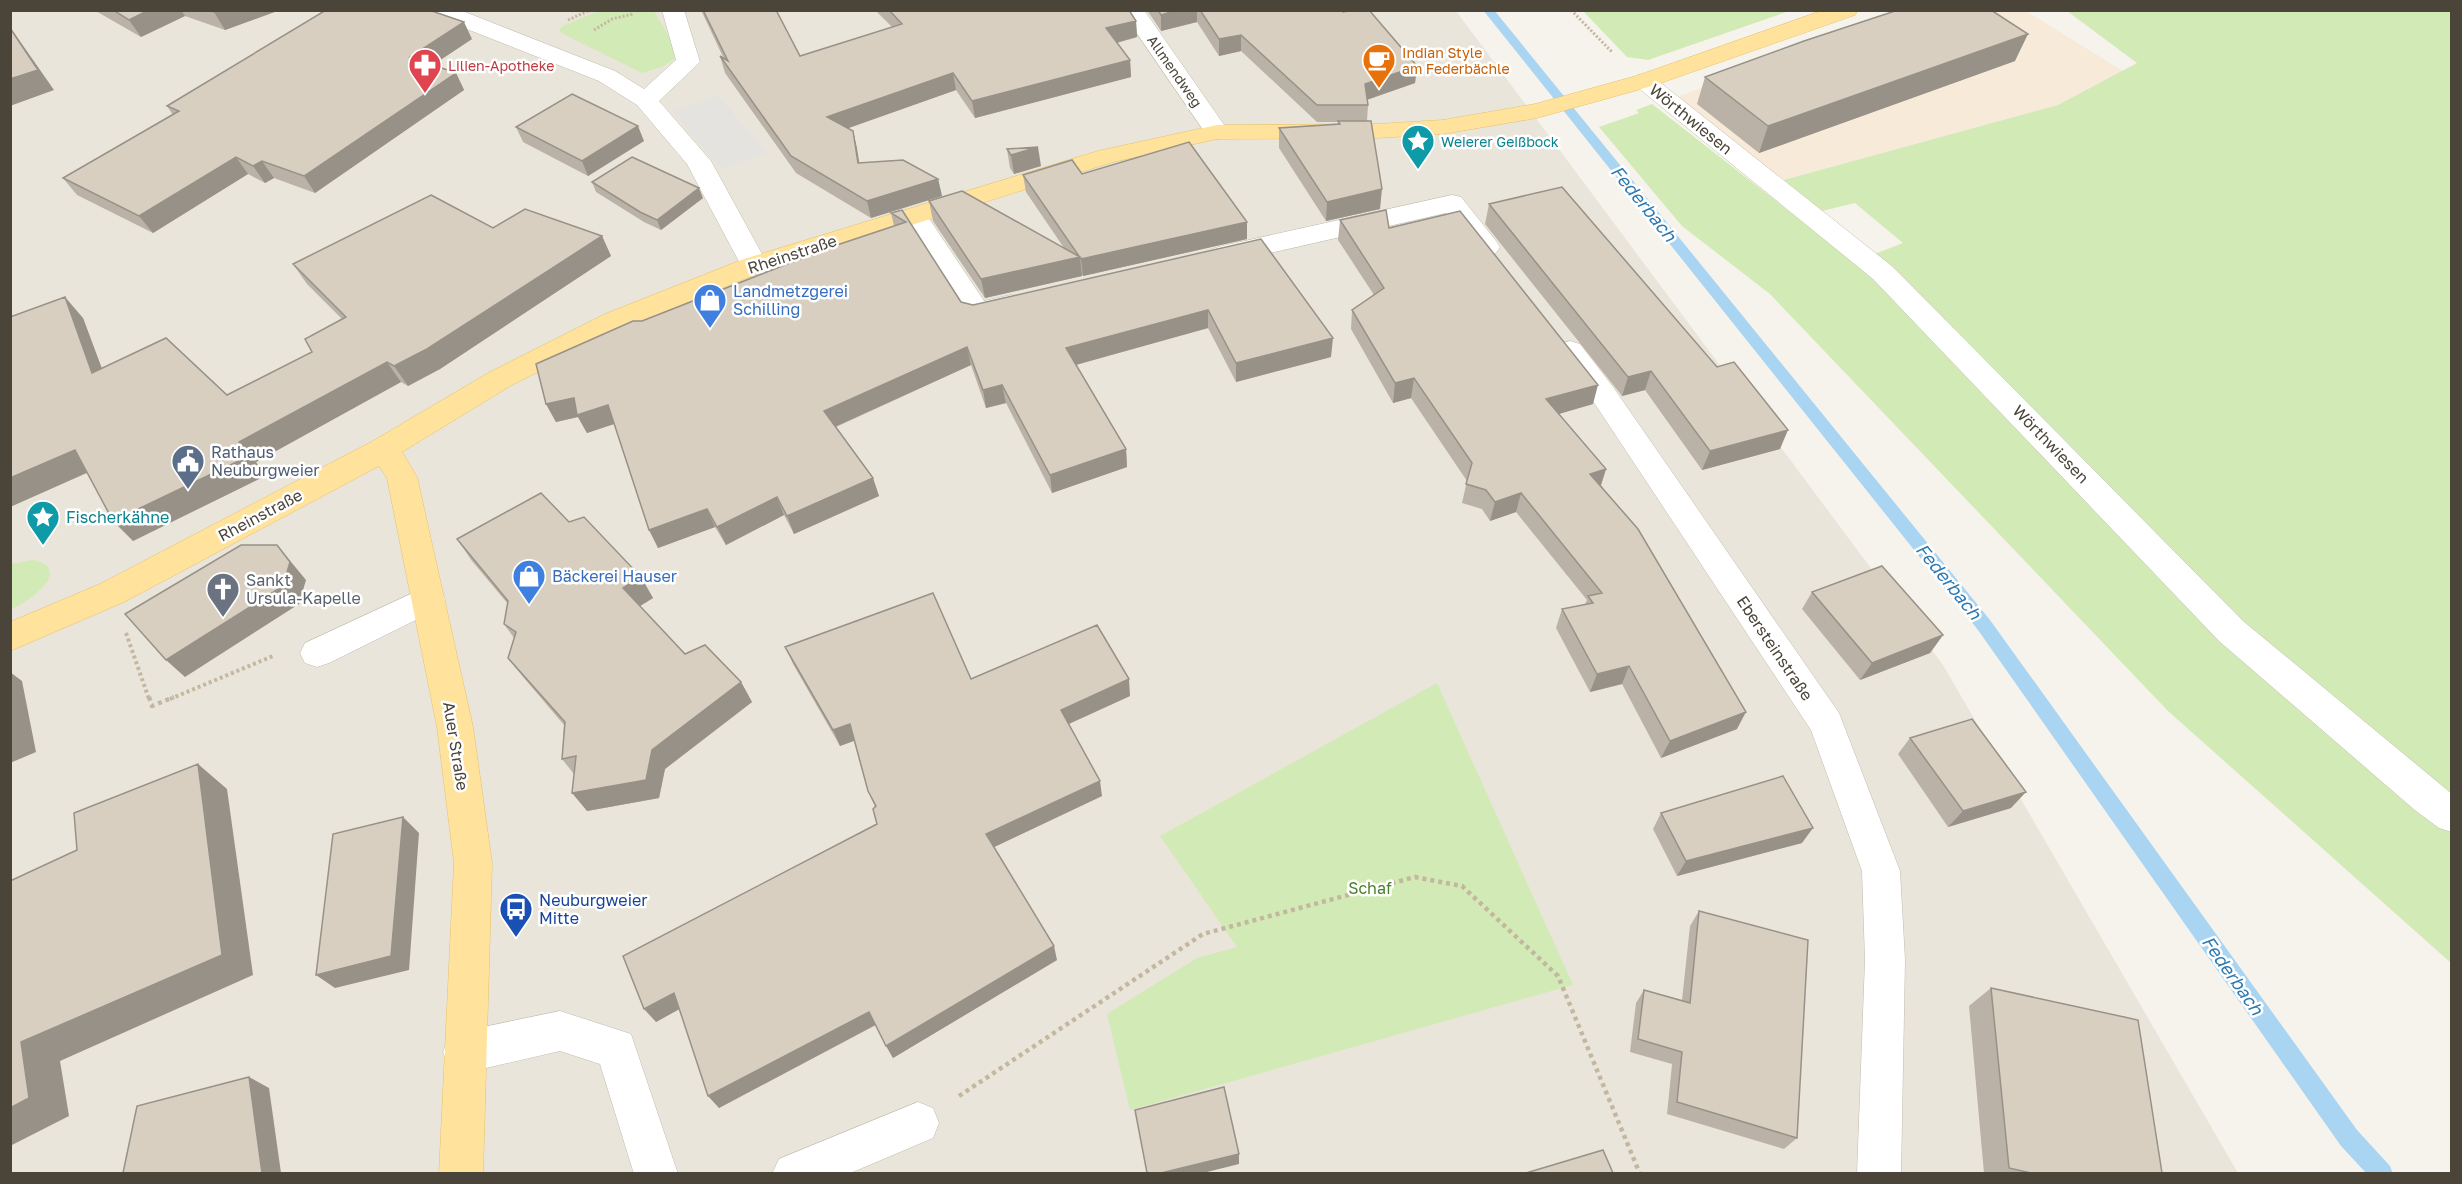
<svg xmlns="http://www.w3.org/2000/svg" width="2462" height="1184" viewBox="0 0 2462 1184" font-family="'Golos Text',sans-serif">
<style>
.residential{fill:#eae5da}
.commercial{fill:#f7ead8}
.green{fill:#d2eab5}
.parking{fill:#e5e3e0}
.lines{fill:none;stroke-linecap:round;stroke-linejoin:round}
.stream{fill:#a9d4f2;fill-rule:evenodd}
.minor-casing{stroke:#c2bbae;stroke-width:1}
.major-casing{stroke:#e6c16a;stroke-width:1}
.path-far2{stroke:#c4b79f;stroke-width:3;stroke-dasharray:2 2;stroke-linecap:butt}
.path-far1{stroke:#c4b79f;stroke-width:4;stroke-dasharray:3 3;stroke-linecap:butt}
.path{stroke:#c4b79f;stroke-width:4.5;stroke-dasharray:4 4;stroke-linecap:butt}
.minor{fill:#fff;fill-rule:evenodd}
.major{fill:#ffe39c;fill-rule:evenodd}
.wall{fill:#bab2a6}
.shaded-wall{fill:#979187}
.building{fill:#d8cfc1;stroke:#979187;stroke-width:1.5}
.labels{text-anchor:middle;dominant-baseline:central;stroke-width:5;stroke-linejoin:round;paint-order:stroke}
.far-food-label{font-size:14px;fill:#c56008;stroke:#fff;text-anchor:start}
.far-health-label{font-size:14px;fill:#be3a42;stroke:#fff;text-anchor:start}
.far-street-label{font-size:14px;fill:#4b4439;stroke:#fff}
.far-culture-label{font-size:14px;fill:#0d838f;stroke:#fff;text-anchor:start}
.street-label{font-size:16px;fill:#4b4439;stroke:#fff}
.shop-label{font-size:16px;fill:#366cbe;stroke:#fff;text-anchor:start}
.service-label{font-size:16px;fill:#4e5e75;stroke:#fff;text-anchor:start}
.culture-label{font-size:16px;fill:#0d838f;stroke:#fff;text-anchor:start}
.worship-label{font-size:16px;fill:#5b616d;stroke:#fff;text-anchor:start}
.park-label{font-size:16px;fill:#4a7f2a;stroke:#fff}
.transit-label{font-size:16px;fill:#164399;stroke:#fff;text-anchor:start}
.water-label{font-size:18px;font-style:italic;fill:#2e7ab2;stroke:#fff}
</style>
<rect width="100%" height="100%" fill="#f6f3ec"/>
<path class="residential" d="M10,11H1456L1943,665L2238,1173H11Z"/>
<path class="commercial" d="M1915,11H2026L2123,71L2058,105L1780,181L1675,98L1803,48Z"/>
<path class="green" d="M598,11H654L675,47V58L664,66L642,73L561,33L559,30L563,26Z
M1583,11H1789L1648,60L1627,57Z
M2067,11H2451V963L2168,711L1770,294L1682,226L1599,127L1639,113L1636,110L1652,104L1854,262L1903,243L1855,203L1822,211L1780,181L2058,105L2137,63Z
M33,560C75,569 28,603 11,609V564Z
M1437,683L1573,985L1130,1110L1107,1014L1197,958L1237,947L1160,836Z"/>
<path class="parking" d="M718,95L767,153L721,169L673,112Z"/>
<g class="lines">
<path class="stream" d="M1483,10H1494L1990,620L2357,1130L2390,1166L2393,1174H2367L2341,1146L1978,630Z"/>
<defs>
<path id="minor" d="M428,10H460L615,71L644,89L676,60L662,10H684L700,62L659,101L711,161L768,265L764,271L754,274L744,271L687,164L637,105L599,81L431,15Z
M1121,10H1144L1229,132L1226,137L1217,139L1208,137Z
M1644,74L1652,76L1893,267L2243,621L2452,794V832L2439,828L2416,811L2219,641L1873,279L1636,86L1632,81L1636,76Z
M1452,195L1461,197L1496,241L1500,247L1496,253L1487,256L1478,253L1446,213L1222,264L1212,261L1209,255L1212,249L1222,246Z
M915,209L924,211L984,301L1011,295L1021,297L1025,304L1021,311L977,321L967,319L902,217L906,211Z
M1570,341L1580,344L1613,387L1839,713L1900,871L1905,960L1901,1174H1857L1865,960L1862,871L1811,730L1593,401L1560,358L1556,351L1560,344Z
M428,586L440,590L445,599L440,608L329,663L317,667L305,663L300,653L305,643Z
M560,1011L631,1034L678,1174H634L600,1064L560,1051L464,1073L449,1067L443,1052L449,1037L464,1031Z
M918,1102L933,1108L939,1123L933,1138L848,1174H772L779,1159Z"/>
<path id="major" d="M1824,10H1858L1855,15L1652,86L1537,118L1443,134L1377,138L1217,139L1113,162L764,271L625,328L510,386L402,452L417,477L473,727L492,863L483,1174H439L454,863L437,727L387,478L379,466L124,602L10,651V622L100,584L373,441L490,372L605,314L744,259L1098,151L1217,125L1377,124L1443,120L1535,104L1636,76Z"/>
</defs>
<use href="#minor" class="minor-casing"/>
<use href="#major" class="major-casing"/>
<path class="path-far2" d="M1571,10L1612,52
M568,20L590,10
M594,30L612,19L633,14"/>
<path class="path-far1" d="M126,633L149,699
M170,699L273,656"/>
<path class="path" d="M149,697L152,706L174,697
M959,1096L1203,934L1415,877L1462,886L1558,976L1640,1174"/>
<use href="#minor" class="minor"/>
<use href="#major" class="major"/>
</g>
<path class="wall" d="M94,10H280L225,30L185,16L141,37Z
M701,10H776L800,56L892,27L875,10H1129L1136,21L1137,37L1117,43L1130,60L1131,77L975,118L956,90L847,128L853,131L859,163L938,179L942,196L871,218L796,173L725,73L720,56L724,59Z
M1147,10H1341L1417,66L1415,83L1367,100L1368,105L1367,121L1380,209L1326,221L1279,148V128L1337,124L1338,122H1317L1241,51L1219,56L1197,22L1161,31Z
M472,39L433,65L456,73L464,90L315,193L274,178L265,183L248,174L153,233L77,195L63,178L173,115L167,106Z
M2015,61L1759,153L1697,104L1705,77Z
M516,127L644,141L588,176L523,142Z
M1007,149L1041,166L1014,174L1010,168Z
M1082,174L1247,239L1083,276L1082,275V276L985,298L933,221L929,201L1064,248L1026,192L1023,175Z
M592,182L703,198L661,230L644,222L596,192Z
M1489,204L1780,449L1702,470L1645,390L1622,396L1485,224Z
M902,210L961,302L973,305L1261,239L1331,357L1236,382L1208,328L1076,365L1126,449L1127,467L1052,493L1006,403L986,408L971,365L836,427L873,478L879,496L794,534L784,515L726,545L715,527L658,548L614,424L587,433L578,417L556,422L546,404L642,321L894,226L891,213Z
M1340,220L1389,228L1593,404L1559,414L1606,469L1601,485L1737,729L1661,758L1622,684L1590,692L1556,628L1562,609L1585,604L1587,600L1516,512L1490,521L1482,509L1462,503L1467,481L1411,398L1393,403L1351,329L1352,310L1374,295L1338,240Z
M493,228L602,236L611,256L440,369L408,386L401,382L256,462L265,476L133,541L87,473L10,507V317L83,318L102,369L227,395L312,352L342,319L307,284L293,264Z
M569,522L641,577L653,598L640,606L685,654L741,682L752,702L665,769L659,798L587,811L574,774L562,759L564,725L524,678L508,658L514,638L504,624L508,604L472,561L457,539Z
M1812,592L1943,635L1930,653L1860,680L1802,609Z
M785,647L971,679L1130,696L1069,724L1102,796L994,847L1057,960L893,1058L876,1025L719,1108L679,1009L656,1022L877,824L875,807L868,791L854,741L840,746L793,664Z
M1910,738L2011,808L1948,827L1898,754Z
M1661,813L1802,843L1677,876L1653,829Z
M1699,911L1797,1138L1784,1149L1667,1114L1672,1064L1630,1052L1636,1003L1644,990L1682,1000L1690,926Z
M1991,988L2162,1173H1984L1969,1006Z"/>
<path class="shaded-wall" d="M149,10H181L185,16L141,37L129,20Z
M220,10H280L225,30L214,12Z
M1177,10H1197V22L1161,31V15Z
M1136,21L1137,37L1108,45L1106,28Z
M464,22L472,39L419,74L410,57Z
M10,27L54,90L10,106Z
M2028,34L2015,61L1759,153L1768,126Z
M1241,35V51L1219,56V39Z
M1130,60L1131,77L975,118L972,101Z
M1417,66L1415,83L1363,101L1365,84Z
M456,73L464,90L315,193L304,176Z
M953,73L956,90L832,134L827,117Z
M638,126L644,141L588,176L582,161Z
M853,131L857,148L862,180L858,163Z
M1038,147L1041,166L1014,174L1011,155Z
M236,157L248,174L153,233L139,216Z
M262,161L274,178L265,183L253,166Z
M938,179L942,196L871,218L867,201Z
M699,188L703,198L661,230L657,220Z
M1382,189L1380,209L1326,221L1327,202Z
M1247,222V239L1083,276L1081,259Z
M602,236L611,256L440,369L408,386L394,366Z
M1080,257L1082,276L985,298L981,279Z
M65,297L83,318L111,393L92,373Z
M1208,310V328L1068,367L1066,348Z
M1333,338L1331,357L1236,382V363Z
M967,347L971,365L830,429L824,411Z
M387,362L401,382L256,462L265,476L133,541L113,521L239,442Z
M1651,371L1645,390L1622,396L1628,377Z
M1414,378L1411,398L1393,403L1395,383Z
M1002,385L1006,403L986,408L983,390Z
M1598,385L1593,404L1541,419L1546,399Z
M574,398L608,405L617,423L587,433L578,417L556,422L546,404Z
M1788,430L1780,449L1702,470L1710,451Z
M1126,449L1127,467L1052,493L1050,475Z
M75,450L95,469L10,507V478Z
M1606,469L1600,488L1590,474Z
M873,478L879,496L794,534L787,516Z
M1521,493L1516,512L1490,521L1495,502Z
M777,497L784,515L726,545L717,527Z
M707,509L715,527L658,548L649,530Z
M277,545L306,580L299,604L185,677L166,660Z
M641,577L653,598L635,609L623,588Z
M1943,635L1930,653L1860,680L1872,663Z
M1629,666L1622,684L1590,692L1597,674Z
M10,672L22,681L36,752L10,763Z
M1129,679L1130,696L1064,726L1061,710Z
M741,682L752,702L665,769L659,798L587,811L572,793L652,750Z
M1746,712L1737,729L1661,758L1670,741Z
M850,724L856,740L840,746L833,730Z
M198,764L227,789L253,975L60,1061L69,1116L10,1146V1108L21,1042Z
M1100,781L1102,796L990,849L986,834Z
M2026,792L2011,808L1948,827L1963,811Z
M403,817L419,833L409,970L335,988L316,975Z
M1813,828L1802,843L1677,876L1686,861Z
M1054,946L1057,960L893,1058L886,1046Z
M674,993L685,1006L656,1022L644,1009Z
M869,1012L877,1024L719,1108L708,1096Z
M249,1077L269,1088L281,1173H262Z
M1239,1154V1164L1203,1173H1161Z"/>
<path class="building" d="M113,10H149L129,20Z
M208,10H220L214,12Z
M326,10H429L464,22L410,57L456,73L304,176L262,161L253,166L236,157L139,216L63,178L179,111L167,106Z
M703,10H776L800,56L902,24L889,10H1129L1136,21L1106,28L1130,60L972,101L953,73L827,117L853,131L858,163L903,160L938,179L867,201L791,156L720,56L728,61Z
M1158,10H1177L1161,15Z
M1200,10H1341L1343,12L1353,10H1369L1417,66L1365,84L1368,105H1317L1241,35L1219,39Z
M1898,10H1991L2028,34L1768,126L1705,77L1804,41Z
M10,28L38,70L10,79Z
M572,94L638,126L582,161L516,127Z
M1338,121H1371L1382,189L1327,202L1279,128L1340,124Z
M1189,142L1247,222L1081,259L1023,175L1072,160L1082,174Z
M1038,147L1011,155L1007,149Z
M632,157L699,188L657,220L640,212L592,182Z
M1562,187L1717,367L1734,362L1788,430L1710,451L1651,371L1628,377L1489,204Z
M962,191L1080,257L981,279L929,201Z
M431,195L493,228L525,209L602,236L427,349L394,366L387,362L239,442L249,456L113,521L75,450L10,478V317L65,297L92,373L166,338L227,395L312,352L305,339L346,317L293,264Z
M902,210L961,302L973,305L1261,239L1333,338L1236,363L1208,310L1066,348L1126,449L1050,475L1002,385L983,390L967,347L824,411L873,478L787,516L777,497L717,527L707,509L649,530L608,405L577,415L574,398L546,404L536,364L633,321H642L828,248L906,222L891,213Z
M1386,210L1389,228L1460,211L1598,385L1546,399L1606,469L1590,474L1638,529L1746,712L1670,741L1629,666L1597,674L1562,609L1593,603L1588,596L1602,593L1521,493L1495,502L1486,490L1466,484L1472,463L1414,378L1395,383L1352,310L1384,288L1340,220Z
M541,493L569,522L584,517L641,577L623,588L685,654L705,645L741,682L652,750L646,780L572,793L576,756L562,759L565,722L508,658L516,632L504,624L508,601L457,539Z
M241,545H277L290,562L283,586L166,660L125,614Z
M1882,566L1943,635L1872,663L1812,592Z
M933,593L971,679L1097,625L1129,679L1061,710L1100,781L986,834L1054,946L886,1046L869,1012L708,1096L674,993L644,1009L623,956L877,824L873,809L876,806L868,791L850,724L833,730L785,647Z
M1972,719L2026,792L1963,811L1910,738Z
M198,764L222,955L21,1042L29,1098L10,1108V881L77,850L74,813Z
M1783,776L1813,828L1686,861L1661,813Z
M403,817L391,956L316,975L333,834Z
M1699,911L1808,940L1797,1138L1677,1102L1682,1052L1638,1039L1644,990L1690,1003Z
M1991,988L2138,1020L2162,1173H2031L2009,1168Z
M249,1077L262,1173H123L137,1106Z
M1224,1087L1239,1154L1161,1173H1147L1135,1110Z
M1603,1150L1613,1173H1526Z"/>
<defs>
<symbol id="cafe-pin" viewBox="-11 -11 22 30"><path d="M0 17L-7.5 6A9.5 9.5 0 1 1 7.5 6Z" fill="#e8710a" stroke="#fff"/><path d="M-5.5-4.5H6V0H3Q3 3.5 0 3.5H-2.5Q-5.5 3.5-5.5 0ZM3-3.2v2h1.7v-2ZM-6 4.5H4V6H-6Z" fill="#fff"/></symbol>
<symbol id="pharmacy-pin" viewBox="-11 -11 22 30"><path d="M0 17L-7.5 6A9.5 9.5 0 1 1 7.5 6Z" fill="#e0444e" stroke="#fff"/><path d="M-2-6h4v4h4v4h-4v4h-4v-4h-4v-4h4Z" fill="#fff"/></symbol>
<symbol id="sight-pin" viewBox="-11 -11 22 30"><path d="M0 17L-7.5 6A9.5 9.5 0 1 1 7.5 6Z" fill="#0f9aa8" stroke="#fff"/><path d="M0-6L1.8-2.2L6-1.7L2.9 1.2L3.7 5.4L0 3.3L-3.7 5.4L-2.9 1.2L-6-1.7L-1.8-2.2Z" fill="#fff"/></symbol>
<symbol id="shop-pin" viewBox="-11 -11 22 30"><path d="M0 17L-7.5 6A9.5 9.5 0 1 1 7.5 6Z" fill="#3f7fe0" stroke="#fff"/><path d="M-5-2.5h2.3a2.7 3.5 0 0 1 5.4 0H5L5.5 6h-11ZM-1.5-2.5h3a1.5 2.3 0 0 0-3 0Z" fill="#fff"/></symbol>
<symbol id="civic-pin" viewBox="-11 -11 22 30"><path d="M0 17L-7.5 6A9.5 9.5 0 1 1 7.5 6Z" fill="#5c6f8a" stroke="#fff"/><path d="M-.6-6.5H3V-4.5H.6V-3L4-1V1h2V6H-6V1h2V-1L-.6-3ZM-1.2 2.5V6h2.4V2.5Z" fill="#fff"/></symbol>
<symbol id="church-pin" viewBox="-11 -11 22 30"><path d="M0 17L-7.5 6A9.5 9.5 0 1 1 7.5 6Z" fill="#6b7280" stroke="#fff"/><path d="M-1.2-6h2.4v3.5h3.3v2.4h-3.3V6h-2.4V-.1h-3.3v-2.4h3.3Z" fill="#fff"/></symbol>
<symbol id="bus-pin" viewBox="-11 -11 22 30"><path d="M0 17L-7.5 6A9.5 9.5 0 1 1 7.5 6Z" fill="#1a4fb4" stroke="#fff"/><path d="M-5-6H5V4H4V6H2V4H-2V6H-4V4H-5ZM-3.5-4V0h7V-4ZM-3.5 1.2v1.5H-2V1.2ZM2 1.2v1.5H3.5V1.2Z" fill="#fff"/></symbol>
</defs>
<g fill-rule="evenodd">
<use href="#cafe-pin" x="1360" y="41" width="38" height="52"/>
<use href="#pharmacy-pin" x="406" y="46" width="38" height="52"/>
<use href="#sight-pin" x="1399" y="122" width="38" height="52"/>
<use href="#shop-pin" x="691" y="281" width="38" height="52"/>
<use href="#civic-pin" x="169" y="442" width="38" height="52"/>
<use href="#sight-pin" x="24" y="498" width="38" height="52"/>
<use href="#shop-pin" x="510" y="557" width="38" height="52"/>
<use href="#church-pin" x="204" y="570" width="38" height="52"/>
<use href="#bus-pin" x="497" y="890" width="38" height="52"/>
</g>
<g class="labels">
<g class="far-food-label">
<text x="1402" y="52">Indian Style<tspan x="1402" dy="16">am Federbächle</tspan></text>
</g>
<g class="far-health-label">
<text x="448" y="65">Lilien-Apotheke</text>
</g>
<g class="far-street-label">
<text transform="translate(1175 71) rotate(55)">Allmendweg</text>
</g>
<g class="far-culture-label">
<text x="1441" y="141">Weierer Geißbock</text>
</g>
<g class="street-label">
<text transform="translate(1691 119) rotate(39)">Wörthwiesen</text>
<text transform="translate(792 254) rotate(-18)">Rheinstraße</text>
<text transform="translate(2051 444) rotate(46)">Wörthwiesen</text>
<text transform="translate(260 515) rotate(-28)">Rheinstraße</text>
<text transform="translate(1775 648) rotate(56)">Ebersteinstraße</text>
<text transform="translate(456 746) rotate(81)">Auer Straße</text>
</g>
<g class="shop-label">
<text x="733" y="291">Landmetzgerei<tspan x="733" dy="18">Schilling</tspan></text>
<text x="552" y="576">Bäckerei Hauser</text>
</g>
<g class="service-label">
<text x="211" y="452">Rathaus<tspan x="211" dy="18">Neuburgweier</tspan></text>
</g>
<g class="culture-label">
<text x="66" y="517">Fischerkähne</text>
</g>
<g class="worship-label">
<text x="246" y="580">Sankt<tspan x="246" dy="18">Ursula-Kapelle</tspan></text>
</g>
<g class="park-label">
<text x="1370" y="888">Schaf</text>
</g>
<g class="transit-label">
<text x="539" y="900">Neuburgweier<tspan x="539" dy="18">Mitte</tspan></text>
</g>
<g class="water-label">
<text transform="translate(1644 203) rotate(51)">Federbach</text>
<text transform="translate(1949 581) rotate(51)">Federbach</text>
<text transform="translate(2233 975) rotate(55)">Federbach</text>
</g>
</g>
<rect width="2462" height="1184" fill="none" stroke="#4b4439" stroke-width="24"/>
</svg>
